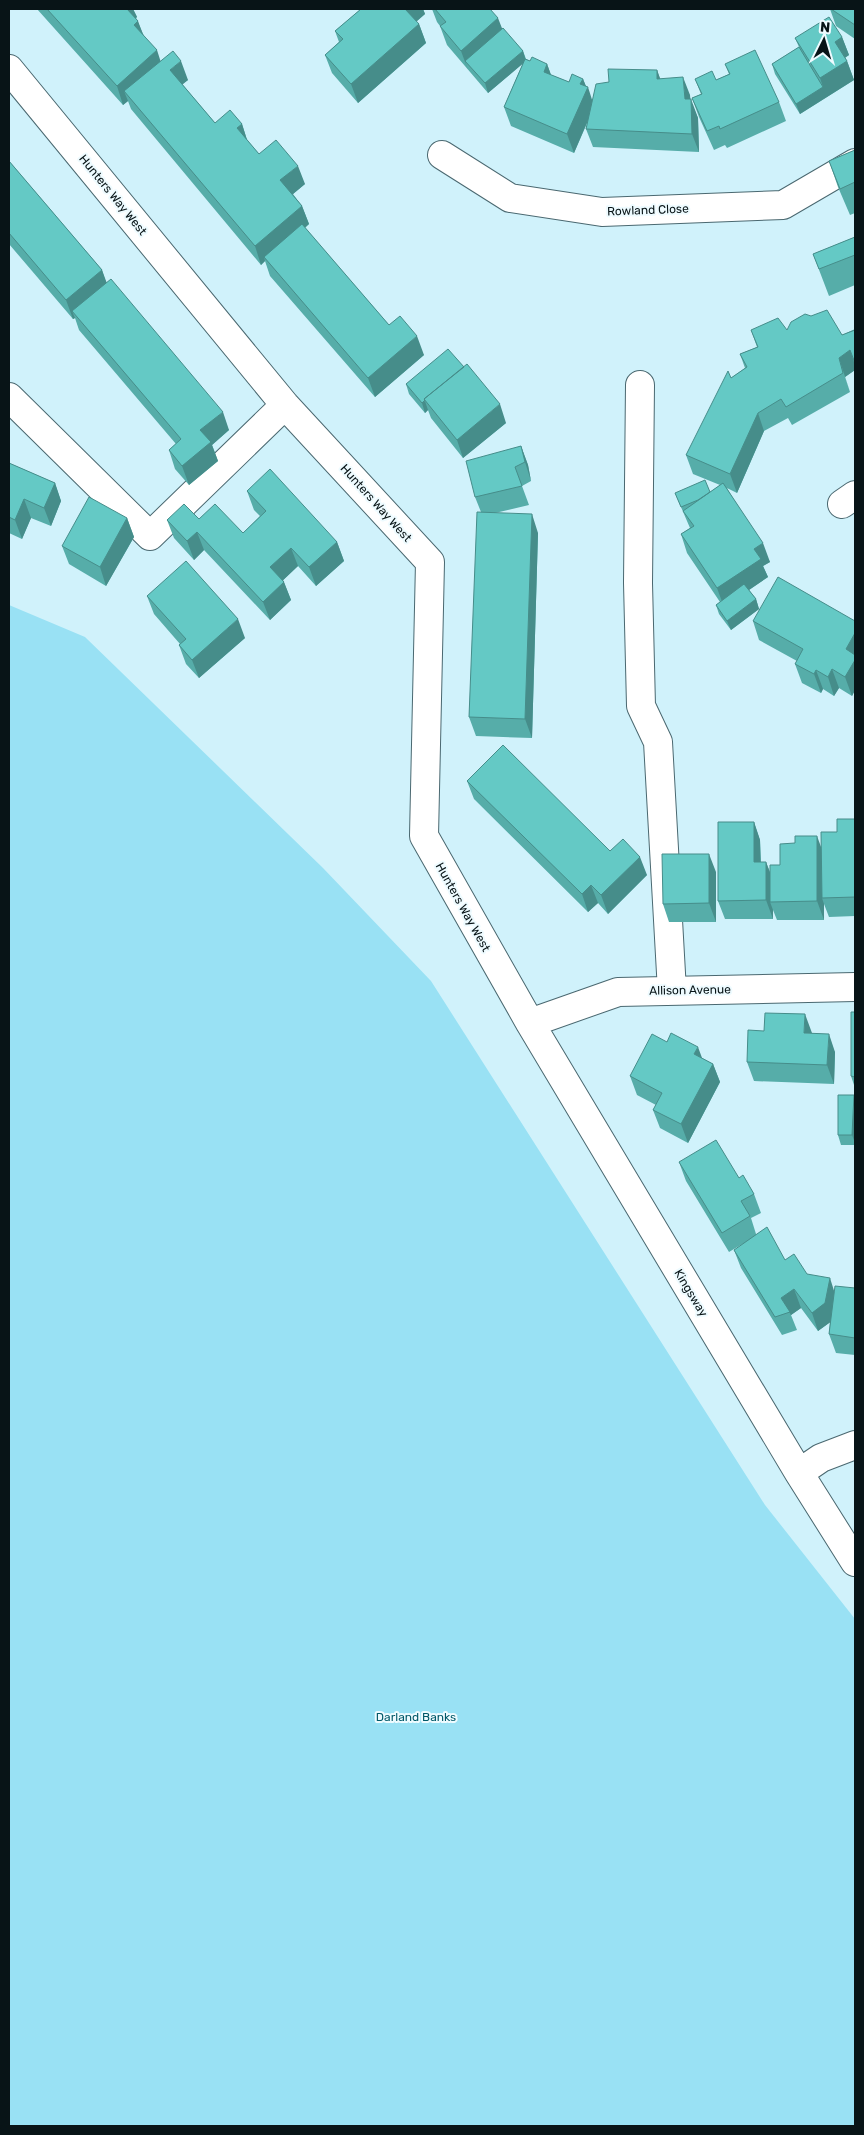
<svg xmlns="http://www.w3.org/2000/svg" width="864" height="2135" viewBox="0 0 864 2135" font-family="Rubik,sans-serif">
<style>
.green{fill:#99e1f4}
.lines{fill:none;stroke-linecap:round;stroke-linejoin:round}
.minor-casing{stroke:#4a6870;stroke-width:30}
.minor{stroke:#fff;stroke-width:28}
.wall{fill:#56ada9}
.shaded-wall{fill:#468d8a}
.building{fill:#64c9c5;stroke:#468d8a}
.labels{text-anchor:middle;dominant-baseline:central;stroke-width:4;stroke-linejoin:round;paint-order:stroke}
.street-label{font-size:12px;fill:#081417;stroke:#eefbff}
.park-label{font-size:12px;fill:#005868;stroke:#eefbff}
</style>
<rect width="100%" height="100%" fill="#d0f2fb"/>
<path class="green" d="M9,605L85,637L323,868L431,981L765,1505L855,1619V2126H9Z"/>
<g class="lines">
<defs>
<path id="minor" d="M9,69L285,405L430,562L424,836L530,1023L799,1473L855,1562
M442,155L510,198L602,212L783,205L855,163
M640,385L638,583L641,706L658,742L672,991
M9,397L150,536L285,405
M842,504L855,495
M530,1023L618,992L855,987
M799,1473L821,1458L855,1445"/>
</defs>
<use href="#minor" class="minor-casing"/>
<use href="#minor" class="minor"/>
</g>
<path class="wall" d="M37,9H133L137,17L136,18L144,36L160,61L188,80L182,84L215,123L242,124L247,140L259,154L305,184L293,194L302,206L309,224L305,228L389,325L424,355L375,397L270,276L265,261L261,265L131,109L128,101L123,105Z
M361,9H423L425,14L416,22L419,24L426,43L358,103L332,73L325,55L339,42L335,31Z
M432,9H490L502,29L523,51L526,59L530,61L547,64L551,75L569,82L583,79L592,101L609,82L657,70L660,79L690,95V99L698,118L699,152L593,147L586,129L588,121L574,153L511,126L504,107L523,63L488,93L447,45L440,26L437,22Z
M830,9H855V39L836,26Z
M842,37L849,55L845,58L847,61L854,80L800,114L775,74L772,64L799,47L795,38Z
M725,64L779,102L786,121L727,148L725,145L714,150L699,117L692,98L701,94L695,79L716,80L729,74Z
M855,150V213L850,215L838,187L829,161Z
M9,161L102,270L106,283L229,430L212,445L218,461L189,485L175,469L169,450L176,444L79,330L75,318L73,319L9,244Z
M855,237V285L829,296L813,254Z
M855,329V370L845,377L850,392L792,425L788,418L764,431L737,493L727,488L770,562L763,566L768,577L749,590L756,599L759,609L731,630L719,614L716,605L720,602L687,553L681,534L690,528L675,493L710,492L720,485L693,474L686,455L731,378L745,368L740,354L757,347L751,330H787L842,335Z
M406,384L506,423L463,458L431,418L428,410L425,413L409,394Z
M521,446L528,465L531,481L522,486L529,505L495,513L538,533L532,738L476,736L469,717L481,512L475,497Z
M9,463L55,483L61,501L51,526L31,518L22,539L9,533Z
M247,491L337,542L344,561L316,586L298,566L283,580L291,600L270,620L204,550L194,560L174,538L167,520L199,519L243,533L260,516L254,510Z
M127,518L134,537L106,586L69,564L62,546Z
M147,596L245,638L199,678L186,664L179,645L180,644L154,614Z
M753,621H855V690L852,696L839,688L834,696L823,689L821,693L802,683L795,664L797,661L759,640Z
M467,781L610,851L647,875L608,914L598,903L588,912L474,799Z
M855,819V916L829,917L824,904V920H777L773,910V919H725L718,901L754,822L760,840L761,862H766L770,872L780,865L821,847L837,832Z
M716,872V922H669L663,904Z
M855,1012V1088L851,1076Z
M812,1033L835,1052L834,1084L754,1081L747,1062Z
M667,1042L702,1058L713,1064L720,1082L688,1143L660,1128L653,1110L656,1105L637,1095L630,1076Z
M854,1095L855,1100V1145H841L838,1135Z
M679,1162L754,1194L761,1213L751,1218L756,1234L785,1260L834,1292L855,1288V1355L836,1353L829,1334L830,1322L818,1331L801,1308L791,1315L797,1330L782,1335L741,1268L734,1250L744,1243L729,1252L686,1181Z"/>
<path class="shaded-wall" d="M125,9H133L137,17L130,23Z
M404,9H423L425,14L411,26Z
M498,18L505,36L465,61L468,70L461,51Z
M138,21L145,40L134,25Z
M419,24L426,43L358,103L351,84Z
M842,37L849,55L841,60L835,42Z
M157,50L163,69L124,91L128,101L123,105L117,86Z
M523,51L526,61L488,93L485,83Z
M181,61L188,80L177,89L170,70Z
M847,61L854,80L800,114L796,104L823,87L820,78Z
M547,64L554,83L544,72Z
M657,70L664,89L657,79Z
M683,77L690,95L692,115L691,99L698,118L699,152L692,134L685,99Z
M583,79L587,89L588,87L594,106L574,153L567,134L580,84Z
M242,124L248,143L237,128Z
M298,166L305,184L287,199L280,180Z
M302,206L309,224L266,260L264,257L265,261L261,265L255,246Z
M102,270L109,289L72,311L75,318L73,319L66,300Z
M417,336L424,355L375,397L368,378Z
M850,350L855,365V370L845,377L850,392L839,358Z
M425,401L428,410L425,413L422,403Z
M500,404L506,423L463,458L457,440Z
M223,412L229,430L212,445L218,461L189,485L182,466L200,430Z
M758,413L764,431L737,493L730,474Z
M521,446L528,465L531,481L525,462Z
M55,483L61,501L51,526L44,508Z
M24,499L31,518L22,539L15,520Z
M532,514L538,533L532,738L525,719Z
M127,518L134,537L106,586L100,567Z
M197,532L204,550L194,560L187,541Z
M337,542L344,561L316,586L309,567Z
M763,543L770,562L763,566L768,577L724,607L717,588L754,549Z
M291,548L298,566L277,586L270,567Z
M284,582L291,600L270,620L263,602Z
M756,599L759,609L731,630L727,621Z
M238,619L245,638L199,678L192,660Z
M855,633V690L852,696L845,677L846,649Z
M832,669L839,688L834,696L828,677Z
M816,670L823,689L821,693L814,674Z
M754,822L760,840L761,881L754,862Z
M817,836L824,855L822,898L824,904V920L817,901Z
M709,854L716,872V922L709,903Z
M640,857L647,875L608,914L601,895Z
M766,862L773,881L770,902L773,910V919L766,900Z
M591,885L598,903L588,912L582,894Z
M805,1014L812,1033H804Z
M829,1034L835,1052L834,1084L827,1065Z
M698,1047L705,1066L694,1054Z
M713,1064L720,1082L688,1143L681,1124Z
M854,1095L855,1100V1143L852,1135Z
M830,1278L836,1297L832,1321L818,1331L812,1313Z
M794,1289L801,1308L791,1315L781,1298Z"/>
<path class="building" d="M47,9H127L138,21L134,25L157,50L117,86Z
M361,9H405L419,24L351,84L325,55L343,39L335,31Z
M435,9H490L498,18L461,51L440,26L446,22Z
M831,9H855V25Z
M829,17L842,37L835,42L847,61L820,78L795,38Z
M503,28L523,51L485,83L465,61Z
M799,47L823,87L796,104L772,64Z
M755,50L779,102L720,129L719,126L707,131L692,98L702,94L695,79L712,71L716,80L730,74L725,64Z
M173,51L181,61L170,70L215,123L230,110L242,124L237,128L259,154L276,140L298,166L280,180L302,206L255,246L124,91Z
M532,57L547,64L544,72L569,82L572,74L583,79L580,84L588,87L567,134L504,107L525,59L530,61Z
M608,69L657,70V79L683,77L685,99H691L692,134L586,129L596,84L609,82Z
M855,150V182L840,189L829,161Z
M9,161L102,270L66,300L9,233Z
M302,224L389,325L400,316L417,336L368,378L264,257Z
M855,237V255L819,269L813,254Z
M111,279L223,412L200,430L211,442L182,466L169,450L181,439L72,311Z
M827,310L842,335L855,330V363L850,350L839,358L843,373L786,407L781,399L758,413L730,474L686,455L728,371L731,378L747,367L740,354L758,347L751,330L778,318L787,330L791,322L805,314L811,316Z
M448,349L464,367L424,399L425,400L422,403L406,384Z
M467,364L500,404L457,440L424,399Z
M521,446L525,462L515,467L522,486L475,497L466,461Z
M9,463L55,483L44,508L24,499L15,520L9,517Z
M270,469L337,542L309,567L291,548L270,567L284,582L263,602L197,532L187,541L167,520L184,504L199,519L215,504L243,533L266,511L247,491Z
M705,480L710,492L698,500L681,507L675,493Z
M723,483L763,543L754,549L761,559L717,588L681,534L694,526L683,511Z
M89,497L127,518L100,567L62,546Z
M477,512L532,514L525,719L469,717Z
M186,561L238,619L192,660L179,645L186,639L147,596Z
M778,577L855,621V633L846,649L855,655V660L845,677L832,669L828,677L816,670L814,674L795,664L803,649L753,621Z
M744,584L756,599L727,621L716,605Z
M503,745L610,851L623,839L640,857L601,895L591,885L582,894L467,781Z
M837,819H855V897L822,898L821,832H837Z
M718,822H754V862H766V900L718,901Z
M795,836H817V901L770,902V865H780V844L795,843Z
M662,854H709V903L663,904Z
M851,1012H855V1077L851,1076Z
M765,1013L805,1014L804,1033L829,1034L827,1065L747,1062L748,1030L764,1031Z
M671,1033L698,1047L694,1054L713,1064L681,1124L653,1110L662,1093L630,1076L652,1034L667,1042Z
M838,1095H854L852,1135H838Z
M716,1140L739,1178L743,1175L754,1194L741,1201L750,1216L722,1233L679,1162Z
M767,1227L785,1260L794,1254L807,1274L830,1278L825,1303L812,1313L794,1289L781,1298L790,1312L775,1317L734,1250Z
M835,1286L855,1288V1338L829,1334Z"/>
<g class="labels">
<g class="street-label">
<text transform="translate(113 195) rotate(51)">Hunters Way West</text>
<text transform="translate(648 210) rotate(-2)">Rowland Close</text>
<text transform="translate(376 503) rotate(48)">Hunters Way West</text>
<text transform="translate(463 907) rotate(61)">Hunters Way West</text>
<text transform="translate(690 990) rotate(-1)">Allison Avenue</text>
<text transform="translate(691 1293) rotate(59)">Kingsway</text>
</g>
<g class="park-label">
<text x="416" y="1717">Darland Banks</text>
</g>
</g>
<rect width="864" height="2135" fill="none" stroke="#081417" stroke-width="20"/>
<g transform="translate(824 40) rotate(5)" stroke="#eefbff" stroke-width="4" paint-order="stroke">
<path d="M0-4L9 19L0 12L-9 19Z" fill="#081417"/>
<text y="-8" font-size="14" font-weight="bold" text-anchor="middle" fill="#081417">N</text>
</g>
</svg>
